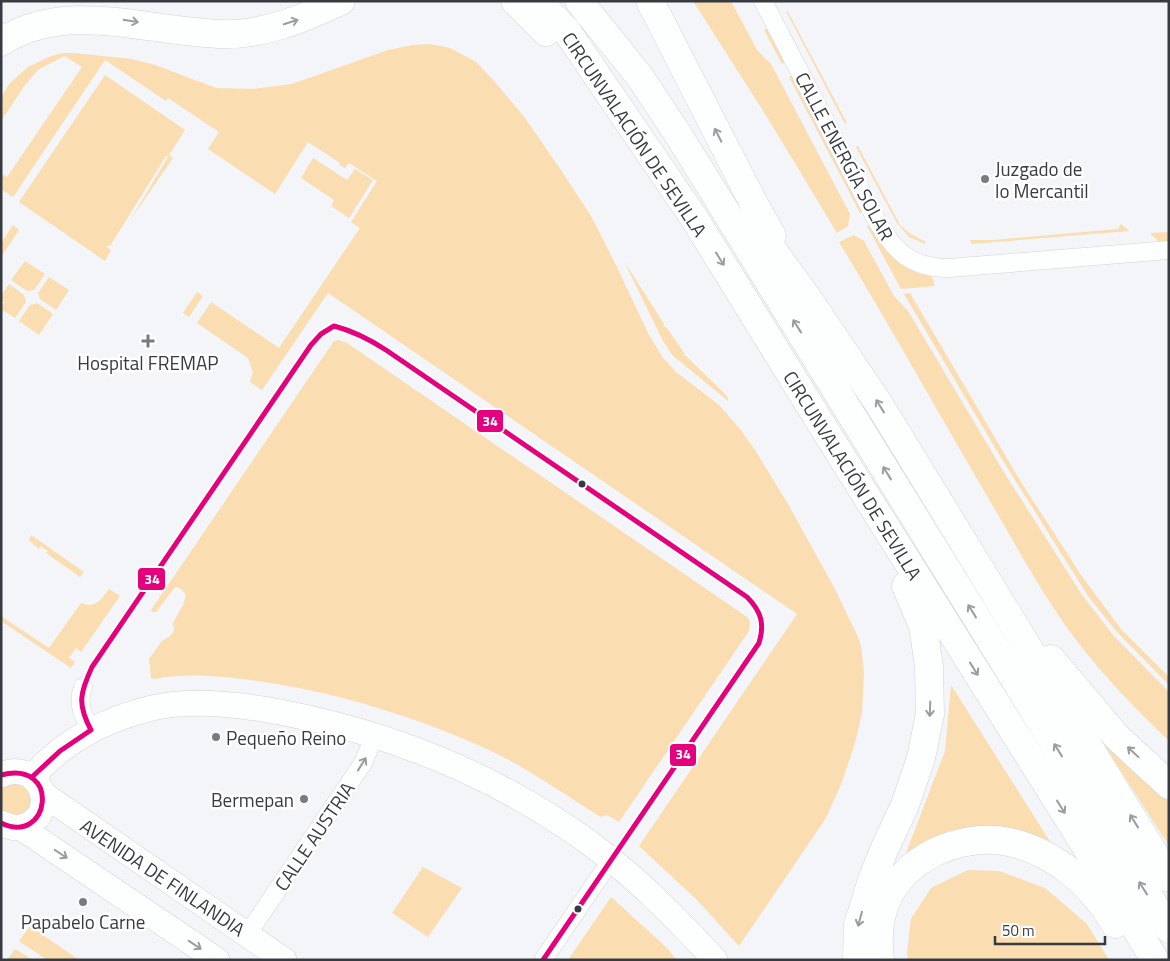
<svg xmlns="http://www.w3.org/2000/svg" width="1170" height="961" viewBox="0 0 1170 961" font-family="'Titillium Web',sans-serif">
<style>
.green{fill:#faddb0}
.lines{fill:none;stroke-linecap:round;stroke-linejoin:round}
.street-casing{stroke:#d1d3d8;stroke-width:19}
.secondary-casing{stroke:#d1d3d8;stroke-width:26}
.highway-casing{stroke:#d1d3d8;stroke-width:29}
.street{stroke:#fdfefe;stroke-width:18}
.secondary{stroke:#fdfefe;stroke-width:25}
.highway{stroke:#fdfefe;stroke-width:28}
.bus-1-casing{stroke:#fff;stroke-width:9}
.bus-1{stroke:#e5007d;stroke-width:5}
.oneway{stroke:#9a9ca0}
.poi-dot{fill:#797b81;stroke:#fff;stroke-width:2}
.bus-dot{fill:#373a41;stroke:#fff;stroke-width:2}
.labels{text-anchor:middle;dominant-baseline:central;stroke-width:5;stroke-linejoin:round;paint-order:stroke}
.street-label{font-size:19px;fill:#373a41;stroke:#fff}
.poi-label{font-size:19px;fill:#373a41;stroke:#fff;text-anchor:start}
.line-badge{stroke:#fff;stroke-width:2}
.badge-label{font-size:14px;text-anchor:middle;font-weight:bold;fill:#fff}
</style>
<rect width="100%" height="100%" fill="#f4f5f9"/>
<path class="green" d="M693,1H731L757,50L771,64L850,214L848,226L837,233L767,117Z
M787,10L847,123L845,124L787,13Z
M768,28L786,62L782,64L764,30Z
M430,44L450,48L476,62L495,82L525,118L561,170L591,216L616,265L648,333L663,358L676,372L719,405L740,429L755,450L788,504L835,589L857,635L861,646L864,672L862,713L855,743L842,782L826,818L739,946L697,900L639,846L797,614L328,293L262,390L250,382L253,372L248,358L197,323L211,302L279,348L360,228L351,222L377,181L349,163L345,168L339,165L340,163L308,142L275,194L208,149L219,132L168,98L166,101L105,60L13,197L1,189V174L7,177L82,67L64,56L38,70L25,85L1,121V98L9,84L28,67L51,56L63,53H74L132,59L155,65L216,88L253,89L292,84L388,50L413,45Z
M105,75L185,130L169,155L173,158L129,222L168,157L166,156L110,246L108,245L107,247L111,250L105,261L19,202Z
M792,75L863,211L860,213L789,77Z
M857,146H858L900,225L909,233L926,242L925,244L909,237L897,223L856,147Z
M313,158L347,180L355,169L373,180L349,218L331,206L334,200L301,178Z
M870,224C885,253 899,269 932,276L935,286L901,289L867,226Z
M1121,224L1129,231L972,244L970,240H993L1118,229Z
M13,225L19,230L1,257V243Z
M1169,232V241L1159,242L1150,233Z
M854,235L864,241L894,296L908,311L1005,474L1082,595L1113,635L1169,692V741C1136,709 1104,677 1077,641C1046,601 1022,556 997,513C944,423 893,331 839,242Z
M25,261L45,274L34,290L27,291L11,280Z
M624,261L664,324L663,326L666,327L685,354L683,356H686L723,392L728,398V401L672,355L662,339Z
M49,277L69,290L56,310L40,299L38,293Z
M9,284L24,295L26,302L15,318L1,309V304H3L5,302L1,300V296Z
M197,292L203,296L189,317L183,313Z
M910,293L1021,482L1081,575L1121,629L1169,677V685L1117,632L1088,596L1000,456L904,294Z
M37,303L53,314L39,335L19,321L30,305Z
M338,340L347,343L747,617L750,621L749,631L619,822L607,815L601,817C563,794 528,768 487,749C418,718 346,695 271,683C232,677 194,672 154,679L151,678L149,659L162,641L170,636L174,631L173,623L183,605L186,595L180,588L175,587L156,612H152L151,610L334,341Z
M31,535L84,572L80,577L46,553L48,551L40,546L39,549L29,540Z
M109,589L120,596L81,652L76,648L69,658L75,662L71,668L1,621V616L49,648L81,603C95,609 101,600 109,589Z
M951,685L1051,843L1018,830L978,827L945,833L906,853L945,751Z
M1103,743L1169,798V846Z
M7,783L25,785L32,801L28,811L18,817L1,811V788Z
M423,867L462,888L428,937L392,913Z
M968,870L999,871L1045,888L1087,924L1109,960H909L907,954L911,919L931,888Z
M611,897L665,946L677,960H568Z
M30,926L79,960H47L19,941Z
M15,949L33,960H7Z"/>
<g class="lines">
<defs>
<path id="street" d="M763,1L877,221C895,252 911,268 949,268L1169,250
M83,687C77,703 83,716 91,730
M247,935L363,763L375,735
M543,960L611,860"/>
<path id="secondary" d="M1,775C37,758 61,809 27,825C19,829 10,828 1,823
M32,777C64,741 106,719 152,708C193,698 244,705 285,713C397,735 503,779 595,847C639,880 677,919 715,960
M43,794L284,960
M20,827L217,960"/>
<path id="highway" d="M515,1L546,32
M538,1L566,30L694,218L828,435L1103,874L1155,960
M579,1L640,77L679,136L1169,929
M650,1L755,206L772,236
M1,42C66,0 145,31 218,34C262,36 302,19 341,1
M753,223L809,300L879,404L1169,878
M1051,659L1117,737L1169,785
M857,960L858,925L872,880L884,850L905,805L921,758L930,714L929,666L923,626L906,586
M880,960C878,943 878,924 884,907C901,858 960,832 1009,842C1053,851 1093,885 1115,924"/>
</defs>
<use href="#street" class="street-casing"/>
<use href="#secondary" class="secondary-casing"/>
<use href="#highway" class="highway-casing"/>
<use href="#street" class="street"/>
<use href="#secondary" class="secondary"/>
<use href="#highway" class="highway"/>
<defs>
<path id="bus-1" d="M1,775C62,759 50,847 1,823
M32,777L60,751L91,730C77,704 80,693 92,667L311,345L321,334L334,326C353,331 369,339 386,350L747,597C761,611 765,624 759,643L543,960"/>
</defs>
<use href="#bus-1" class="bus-1-casing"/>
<use href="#bus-1" class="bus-1"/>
</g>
<defs><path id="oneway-shaft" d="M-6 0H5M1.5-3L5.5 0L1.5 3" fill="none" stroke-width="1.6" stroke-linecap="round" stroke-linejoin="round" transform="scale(1.25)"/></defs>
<g class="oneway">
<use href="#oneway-shaft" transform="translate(131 21) rotate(10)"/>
<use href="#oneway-shaft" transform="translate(291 22) rotate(-18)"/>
<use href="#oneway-shaft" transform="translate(718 135) rotate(-117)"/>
<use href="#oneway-shaft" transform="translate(720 259) rotate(58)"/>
<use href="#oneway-shaft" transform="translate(797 326) rotate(-122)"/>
<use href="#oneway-shaft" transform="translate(880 406) rotate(-122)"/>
<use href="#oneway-shaft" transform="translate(887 473) rotate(-122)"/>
<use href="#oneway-shaft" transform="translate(972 611) rotate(-122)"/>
<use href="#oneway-shaft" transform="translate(974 669) rotate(58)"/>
<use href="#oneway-shaft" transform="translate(930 709) rotate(92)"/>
<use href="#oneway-shaft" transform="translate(1058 750) rotate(-122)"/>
<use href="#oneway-shaft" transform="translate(1133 752) rotate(-137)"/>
<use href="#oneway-shaft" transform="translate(362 764) rotate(-58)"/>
<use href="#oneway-shaft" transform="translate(1061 807) rotate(58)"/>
<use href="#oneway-shaft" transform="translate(1134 821) rotate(-122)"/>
<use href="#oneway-shaft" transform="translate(61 854) rotate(34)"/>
<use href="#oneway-shaft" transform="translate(1143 888) rotate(-122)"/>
<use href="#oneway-shaft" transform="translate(860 919) rotate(105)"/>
<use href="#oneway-shaft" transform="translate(195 945) rotate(34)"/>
</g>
<g class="poi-dot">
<circle cx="985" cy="179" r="5"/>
<path d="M145.5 333.5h5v5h5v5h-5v5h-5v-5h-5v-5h5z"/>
<circle cx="216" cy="737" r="5"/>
<circle cx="304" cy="799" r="5"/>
<circle cx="83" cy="902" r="5"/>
</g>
<g class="bus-dot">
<circle cx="582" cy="484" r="4.5"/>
<circle cx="578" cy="909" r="4.5"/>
</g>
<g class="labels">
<g class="street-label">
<text transform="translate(635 134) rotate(56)">CIRCUNVALACIÓN DE SEVILLA</text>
<text transform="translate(845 156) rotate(62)">CALLE ENERGÍA SOLAR</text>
<text transform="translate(853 475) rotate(58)">CIRCUNVALACIÓN DE SEVILLA</text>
<text transform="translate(314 836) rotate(-56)">CALLE AUSTRIA</text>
<text transform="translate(163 877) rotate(34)">AVENIDA DE FINLANDIA</text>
</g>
<g class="poi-label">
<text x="995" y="168">Juzgado de<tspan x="995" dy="22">lo Mercantil</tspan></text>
<text x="148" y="362" text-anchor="middle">Hospital FREMAP</text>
<text x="226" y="737">Pequeño Reino</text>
<text x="294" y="799" text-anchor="end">Bermepan</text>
<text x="83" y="921" text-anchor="middle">Papabelo Carne</text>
</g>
</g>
<g class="line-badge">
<rect x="476" y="409" width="28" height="24" rx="5" fill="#e5007d"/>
<rect x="137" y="567" width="29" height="24" rx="5" fill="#e5007d"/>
<rect x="669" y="743" width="28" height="24" rx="5" fill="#e5007d"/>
</g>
<g class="badge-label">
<text x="490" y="426">34</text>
<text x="152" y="584">34</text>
<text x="683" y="759">34</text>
</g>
<rect width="1170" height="961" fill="none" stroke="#373a41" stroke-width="5"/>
<path d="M995 936v8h110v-8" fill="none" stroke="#373a41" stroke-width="2.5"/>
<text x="1002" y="936" font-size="15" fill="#373a41" stroke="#ffffff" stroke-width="4" paint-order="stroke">50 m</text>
</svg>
